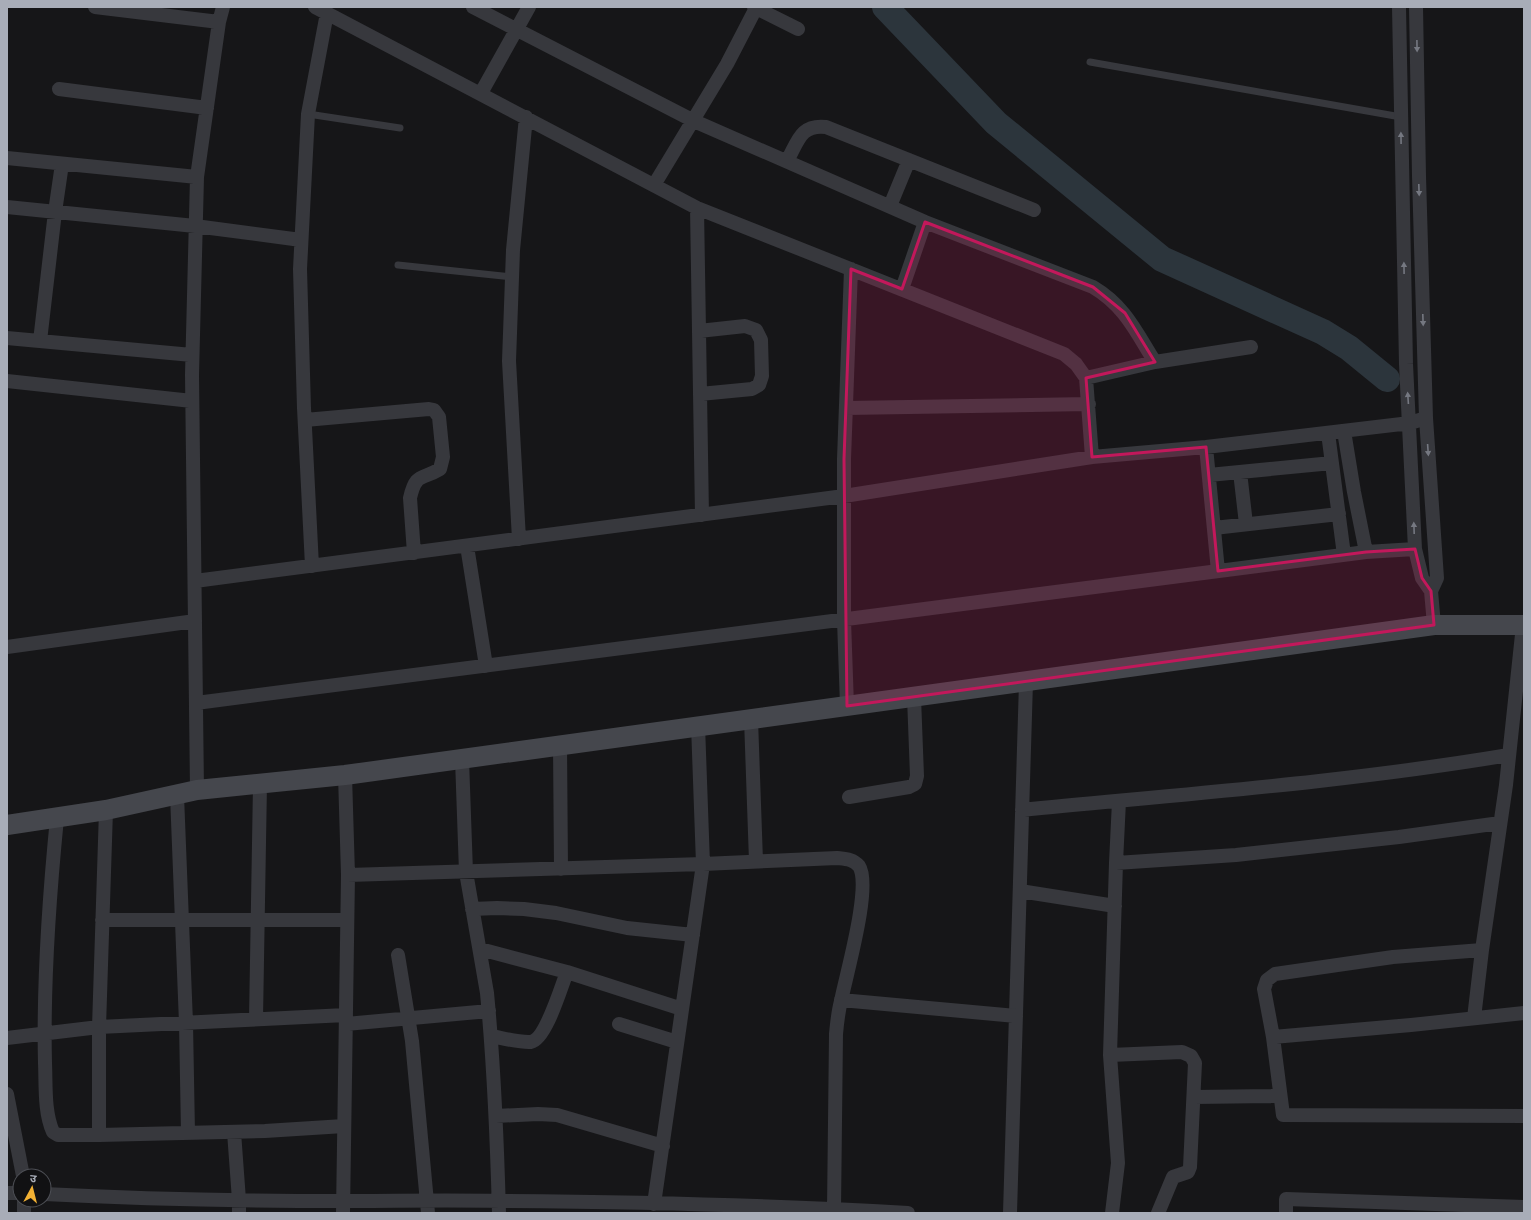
<svg xmlns="http://www.w3.org/2000/svg" width="1531" height="1220" viewBox="0 0 1531 1220" font-family="'Work Sans','Noto Sans Devanagari',sans-serif">
<style>
.lines{fill:none;stroke-linecap:round;stroke-linejoin:round}
.river{stroke:#2c353c;stroke-width:26}
.service{stroke:#37383d;stroke-width:7}
.minor{stroke:#37383d;stroke-width:14}
.secondary{stroke:#45474d;stroke-width:20}
.oneway{fill:#757881}
.marked{fill:#c2185b;fill-opacity:0.2;stroke:#c2185b;stroke-width:3;stroke-linejoin:round}
</style>
<rect width="100%" height="100%" fill="#161618"/>
<g class="lines">
<path class="river" d="M885,7L996,123L1162,259L1323,332L1349,348L1387,379"/>
<path class="service" d="M1090,62L1401,117
M308,114L400,128
M398,265L512,277"/>
<path class="minor" d="M95,7L219,22
M315,7L697,208L1064,354L1076,364L1086,378L1092,457
M473,7L694,121L925,222L1093,287C1125,306 1136,332 1155,362
M754,7L798,29
M1399,7L1406,364L1415,549L1422,578L1431,591
M1416,7L1419,176L1426,418L1437,578L1431,591L1434,625
M59,89L207,108
M481,93L529,7
M7,158L197,177
M787,161C798,142 800,124 826,127L1034,210
M654,185L727,64L756,8
M890,206L909,160
M7,207L195,226L301,240
M697,208L702,515
M902,289L925,222
M699,331L745,326L756,330L761,340L762,376L759,385L752,389L700,394
M7,338L192,355
M40,341L55,212L62,164
M1086,378L1155,362L1251,347
M7,381L192,401
M846,408L1089,404
M305,420L429,409L434,410L439,417L443,457L440,469C422,480 416,472 410,498L414,553
M1344,431L1354,492L1366,552
M1328,433L1344,555
M1206,447L1218,571
M1240,472L1246,524
M1209,475L1332,463
M1214,528L1339,514
M519,539L509,361L513,250L526,117
M467,546L486,666
M312,566L304,408L300,269L308,114L327,13
M195,581L844,496L1092,457L1206,447L1410,423L1426,418
M1523,625L1506,785L1482,950L1393,957L1275,974L1267,980L1264,989L1273,1037L1283,1115L1524,1116
M7,647L195,621
M196,703L1366,552L1415,549
M847,706L844,620V459L851,269
M751,719L756,861
M560,745L561,869
M462,759L466,872L487,993C494,1066 497,1139 499,1213
M197,790L192,375L197,177L219,22L223,7
M177,795L186,1023L188,1133
M849,797L909,787L915,784L917,776L914,697
M1022,810C1185,794 1348,782 1509,755
M57,818C49,899 43,981 45,1063C46,1085 44,1112 53,1132L58,1135H99
M1116,863L1236,855L1399,837L1500,823
M348,875L703,864L698,725
M1020,891L1115,906
M472,909L497,908L524,909L556,913L627,928L693,935
M102,920H347
M480,949L567,972L682,1009
M398,955L412,1041L428,1213
M841,1000L1016,1016
M1474,1018L1482,950
M256,1019L260,784
M346,1024L489,1011
M619,1024L677,1042
M491,1036C502,1038 520,1043 531,1042C546,1039 561,987 567,972
M1273,1037L1411,1025L1524,1013
M7,1038L99,1027L106,810
M1110,1055L1182,1052L1191,1056L1195,1063L1190,1167L1188,1172L1173,1177L1158,1213
M7,1094L23,1176
M1194,1097L1280,1096
M496,1116L538,1114L557,1115L663,1146
M344,1126L265,1131L99,1135V1027L346,1015
M234,1132L239,1200V1213
M7,1193H20
M44,1194C144,1199 244,1201 344,1201C396,1201 448,1200 500,1201C636,1202 772,1205 908,1213
M24,1200V1213
M654,1204L703,864L837,858C846,859 853,859 859,866C872,886 846,975 841,1001C838,1012 837,1023 836,1034L834,1209
M343,1213L348,875L345,775
M1010,1213L1026,682
M1112,1213L1118,1163L1110,1055L1116,863L1119,801
M1286,1213V1199L1524,1207"/>
<path class="secondary" d="M7,825L106,810L197,790L345,775L1434,625H1524"/>
</g>
<defs><path id="oneway-solid" d="M-6-.8H1V-3.2L6.5 0L1 3.2V.8H-6Z"/></defs>
<g class="oneway">
<use href="#oneway-solid" transform="translate(1417 46) rotate(89)"/>
<use href="#oneway-solid" transform="translate(1401 138) rotate(-91)"/>
<use href="#oneway-solid" transform="translate(1419 190) rotate(88)"/>
<use href="#oneway-solid" transform="translate(1404 268) rotate(-91)"/>
<use href="#oneway-solid" transform="translate(1423 320) rotate(88)"/>
<use href="#oneway-solid" transform="translate(1408 398) rotate(-94)"/>
<use href="#oneway-solid" transform="translate(1428 450) rotate(86)"/>
<use href="#oneway-solid" transform="translate(1414 528) rotate(-92)"/>
</g>
<path class="marked" d="M925,222L1093,287L1125,313L1155,362L1086,378L1092,457L1206,447L1218,571L1366,552L1415,549L1422,578L1431,591L1434,625L847,706L844,459L851,269L902,289Z"/>
<rect width="1531" height="1220" fill="none" stroke="#a8adb8" stroke-width="16"/>
<g transform="translate(32 1188) rotate(7)"><circle r="19" fill="#111113" stroke="#4d4f55"/>
<path d="M0-3L7 15L0 10L-7 15Z" fill="#f2b134"/>
<text y="-6" font-size="11" font-weight="bold" text-anchor="middle" fill="#a8adb8">उ</text>
</g>
</svg>
